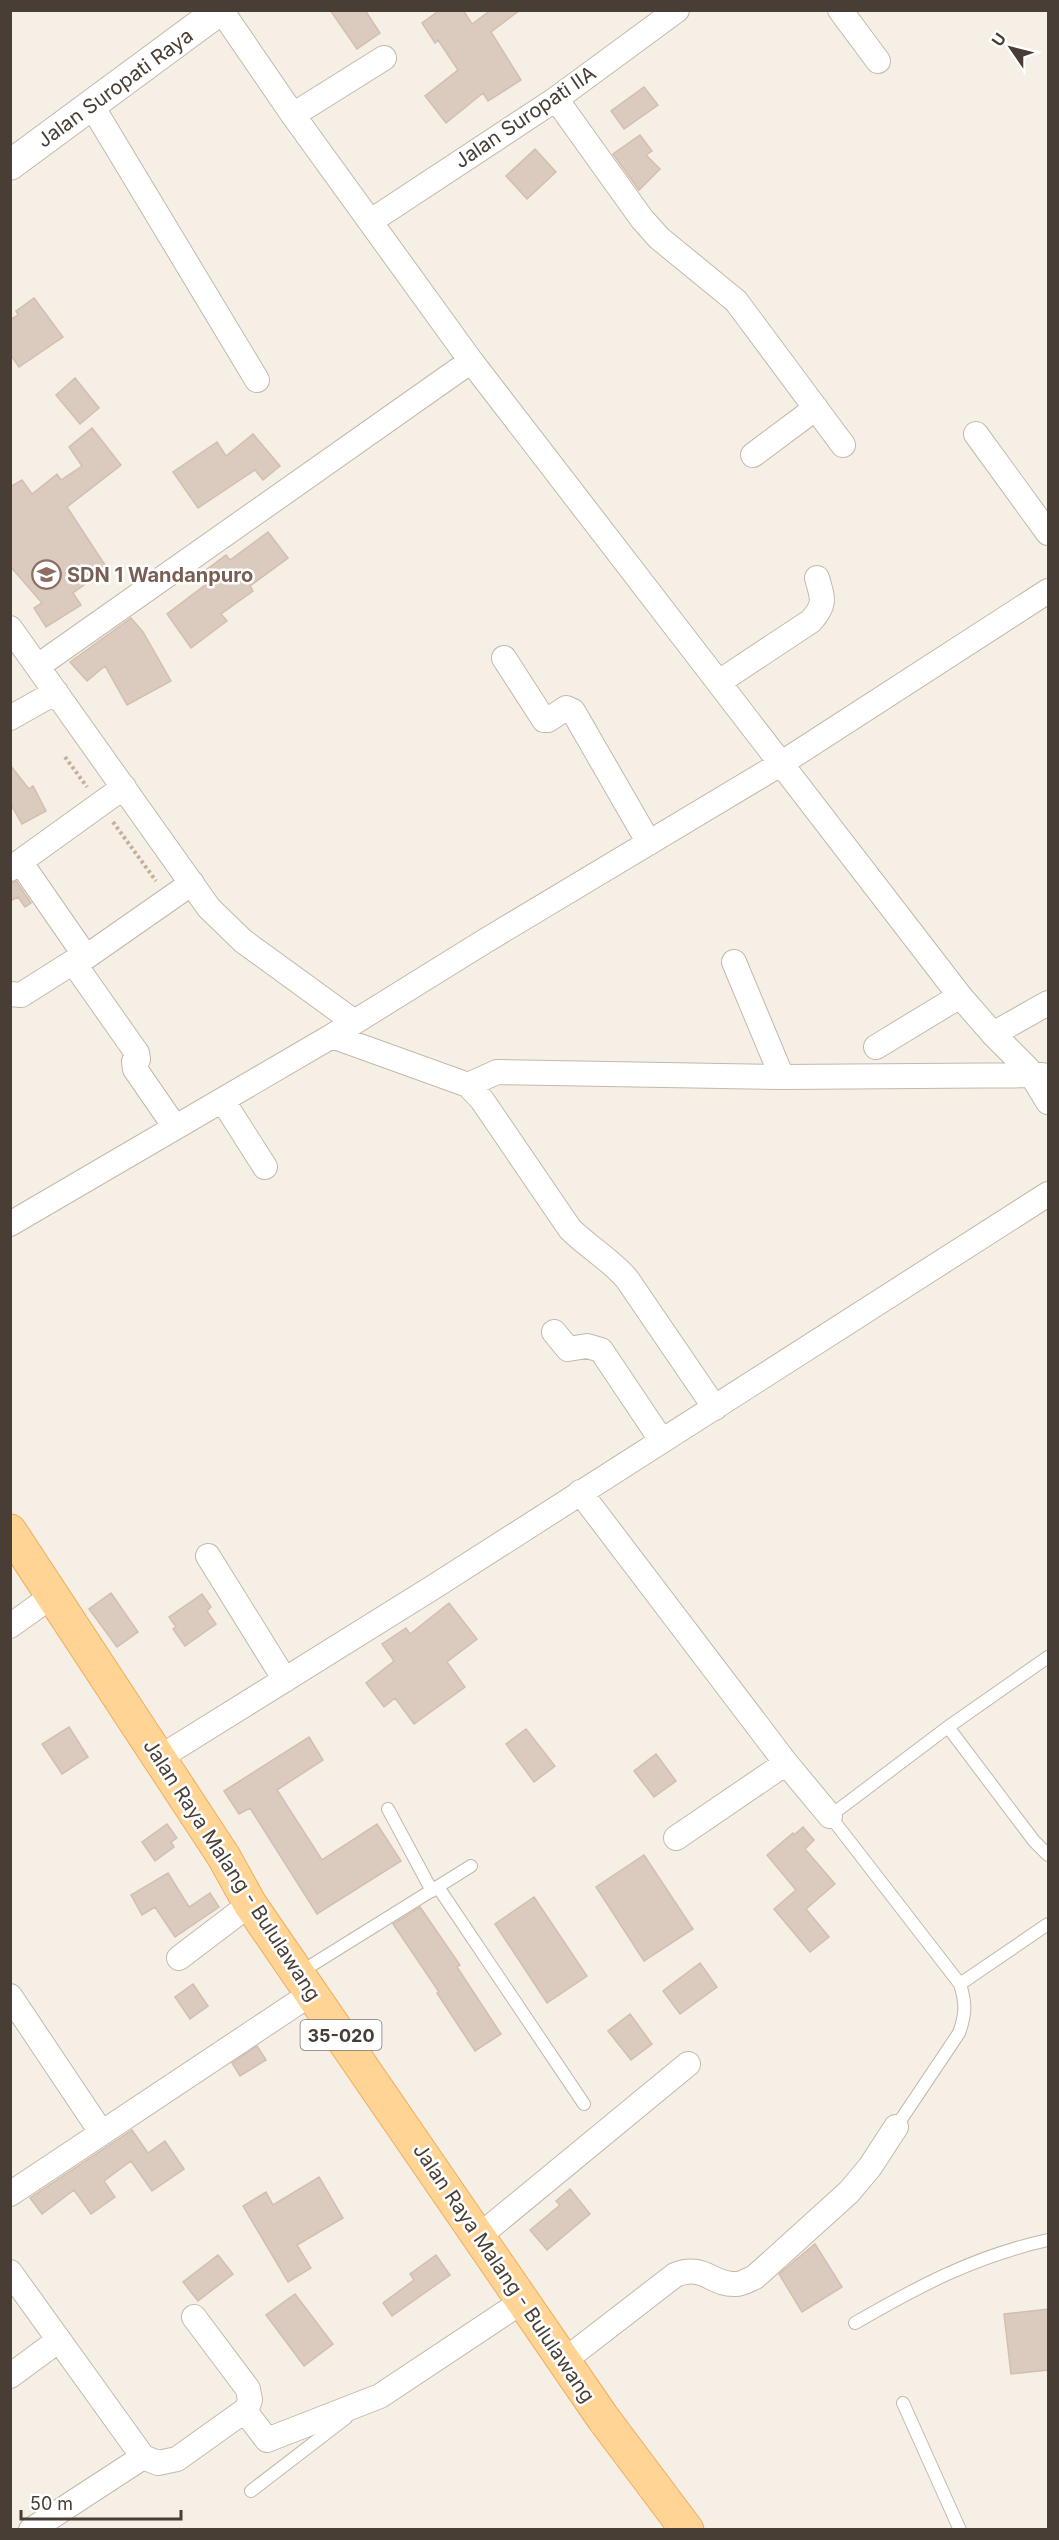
<svg xmlns="http://www.w3.org/2000/svg" width="1059" height="2540" viewBox="0 0 1059 2540" font-family="Inter,sans-serif">
<style>
.building{fill:#dacbbe;stroke:#d2bfae;stroke-width:1.5}
.lines{fill:none;stroke-linecap:round;stroke-linejoin:round}
.service-casing{stroke:#c4b8ab;stroke-width:14}
.minor-casing{stroke:#c4b8ab;stroke-width:26}
.tertiary-casing{stroke:#c4b8ab;stroke-width:32}
.primary-casing{stroke:#edaf5c;stroke-width:35}
.path{stroke:#c4af98;stroke-width:4;stroke-dasharray:3 3;stroke-linecap:butt}
.service{stroke:#fff;stroke-width:12}
.minor{stroke:#fff;stroke-width:24}
.tertiary{stroke:#fff;stroke-width:30}
.primary{stroke:#ffd495;stroke-width:33}
.labels{text-anchor:middle;dominant-baseline:central;stroke-width:5;stroke-linejoin:round;paint-order:stroke}
.shield{fill:#fff;stroke:#7f7872;stroke-width:1.5}
.shield-label{font-size:18px;font-weight:bold;fill:#483e35}
.street-label{font-size:20px;fill:#483e35;stroke:#fff}
.education-label{font-size:20px;font-weight:bold;fill:#785e54;stroke:#fff;text-anchor:start}
</style>
<rect width="100%" height="100%" fill="#f5efe6"/>
<path class="building" d="M330,10H365L380,33L357,49Z
M440,10H463L472,24L491,10H520L491,32L521,80L488,101L483,93L446,123L425,96L458,70L438,40L435,43L422,23Z
M644,87L658,105L624,129L611,111Z
M640,135L652,151L646,155L660,169L639,190L613,154Z
M535,149L556,172L527,199L506,176Z
M34,298L63,337L19,367L10,354V320L18,315L16,311Z
M75,378L99,408L80,424L56,395Z
M92,428L121,465L67,507L107,568L73,593L81,605L46,627L34,608L42,603L10,566V487L22,480L32,494L57,474L61,480L82,466L69,447Z
M253,434L280,466L263,480L255,470L198,508L173,472L217,442L226,456Z
M268,532L288,558L250,586L253,591L221,614L227,621L191,648L167,614L209,582L202,573L226,555L230,560Z
M131,618L143,632L171,681L127,705L105,666L87,681L70,662Z
M10,765L29,789L33,786L46,811L22,824L10,803Z
M16,881L31,903L25,907L18,897L10,901V883Z
M111,1593L138,1632L117,1647L89,1609Z
M202,1594L211,1607L207,1611L216,1624L185,1646L173,1629L176,1627L169,1617Z
M449,1603L477,1639L447,1662L465,1687L414,1724L395,1698L384,1707L366,1683L394,1661L382,1644L406,1628L410,1634Z
M69,1727L88,1757L62,1774L42,1744Z
M526,1729L555,1766L534,1782L506,1744Z
M309,1737L323,1760L277,1790L322,1860L377,1824L401,1861L317,1914L250,1808L239,1814L224,1791Z
M656,1754L676,1781L654,1797L634,1771Z
M167,1824L177,1838L171,1842L174,1847L155,1861L142,1842Z
M803,1827L814,1840L805,1849L835,1884L806,1909L829,1937L810,1952L774,1909L796,1890L767,1855L793,1833L794,1835Z
M644,1855L693,1929L644,1961L596,1887Z
M168,1873L189,1907L210,1893L219,1907L175,1937L155,1907L142,1915L131,1895Z
M534,1897L587,1976L547,2003L495,1924Z
M420,1907L460,1965L457,1967L501,2034L475,2051L437,1993L439,1992L393,1924Z
M700,1963L717,1987L680,2014L663,1991Z
M193,1984L208,2006L190,2019L175,1997Z
M630,2014L652,2044L631,2060L608,2031Z
M257,2046L266,2060L240,2076L232,2063Z
M132,2130L148,2153L165,2141L184,2169L152,2191L131,2161L104,2181L115,2197L91,2214L74,2190L42,2214L30,2198Z
M319,2177L343,2218L297,2245L311,2268L288,2282L243,2206L266,2192L273,2205Z
M570,2189L590,2214L547,2250L530,2230L560,2205L556,2201Z
M815,2244L842,2287L802,2312L779,2274Z
M218,2255L233,2274L198,2301L183,2282Z
M436,2255L450,2275L392,2316L383,2303L414,2280L410,2274Z
M295,2294L333,2344L304,2366L266,2315Z
M1048,2309V2370L1011,2374L1004,2314Z"/>
<g class="lines">
<defs>
<path id="service" d="M948,1727L1048,1657
M388,1809L432,1891
M438,1887L584,2104
M299,1973L471,1866
M960,1984L1048,1924
M896,2127L959,2033C966,2014 966,2003 960,1984L830,1816L948,1727L1034,1841L1048,1855
M855,2323C919,2286 975,2256 1048,2240
M903,2403L960,2530
M251,2491L346,2418"/>
<path id="minor" d="M221,10L293,115L471,361L960,996L993,1034L1028,1069L1048,1102
M840,10L878,61
M556,99L642,219L659,238L736,301L843,445
M92,106L257,380
M293,115L384,58
M371,221L556,99L677,10
M976,434L1048,533
M753,455L816,408
M10,628L209,908L243,941L353,1021
M504,658L544,720H548L566,708L573,711L649,843
M38,666L471,361
M719,682L811,621C826,604 823,599 817,578
M10,718L56,692
M21,863L86,957
M10,869L124,787
M73,962L137,1053L138,1059L134,1062L135,1069L175,1127
M734,962L782,1077
M10,994L21,995L73,962L86,957L192,883
M993,1034L1048,1003
M332,1036L468,1085L482,1100L570,1229C588,1247 610,1259 627,1279L715,1408
M876,1047L960,996
M468,1085L497,1072L782,1077L1042,1075
M223,1101L265,1167
M10,1224L332,1036L485,941L782,763L1048,591
M554,1332L568,1349L587,1346L601,1350L662,1441
M580,1492L786,1763L830,1816
M208,1556L285,1680
M10,1626L52,1596
M159,1758L432,1588L1048,1194
M676,1838L786,1763
M179,1958L250,1904
M10,1996L101,2132
M10,2194L312,1993
M478,2237L688,2064
M10,2272L143,2457
M565,2360L675,2275C704,2263 713,2286 736,2284C742,2284 750,2279 755,2277L849,2192L870,2167L896,2127
M10,2376L59,2340
M245,2411L267,2440L380,2396L523,2301
M31,2530L143,2457L158,2463L177,2459L247,2409L250,2400L248,2389L194,2317"/>
<path id="tertiary" d="M10,165L220,10"/>
<path id="primary" d="M10,1531L224,1857L250,1904L603,2418L687,2530"/>
</defs>
<use href="#service" class="service-casing"/>
<use href="#minor" class="minor-casing"/>
<use href="#tertiary" class="tertiary-casing"/>
<use href="#primary" class="primary-casing"/>
<path class="path" d="M65,757L87,787
M113,822L156,881"/>
<use href="#service" class="service"/>
<use href="#minor" class="minor"/>
<use href="#tertiary" class="tertiary"/>
<use href="#primary" class="primary"/>
</g>
<defs>
<symbol id="school-ring" viewBox="-11 -11 22 22"><circle r="9.5" fill="#fff" stroke="#8d6e63" stroke-width="1.5"/><path d="M0-5L7-2L0 1L-7-2ZM-4 1L0 2.5L4 1V4Q0 6-4 4Z" fill="#8d6e63"/></symbol>
</defs>
<g fill-rule="evenodd">
<use href="#school-ring" x="30" y="558" width="33" height="33"/>
</g>
<g class="labels">
<rect class="shield" x="300.5" y="2020" width="81" height="30" rx="4.5"/>
<g class="shield-label">
<text x="341" y="2035">35-020</text>
</g>
<g class="street-label">
<text transform="translate(115 88) rotate(-36)">Jalan Suropati Raya</text>
<text transform="translate(525 117) rotate(-34)">Jalan Suropati IIA</text>
<text transform="translate(232 1870) rotate(57)">Jalan Raya Malang - Bululawang</text>
<text transform="translate(504 2273) rotate(56)">Jalan Raya Malang - Bululawang</text>
</g>
<g class="education-label">
<text x="67" y="575">SDN 1 Wandanpuro</text>
</g>
</g>
<rect width="1059" height="2540" fill="none" stroke="#483e35" stroke-width="24"/>
<g transform="translate(1011 48) rotate(305)" stroke="#ffffff" stroke-width="4.5" paint-order="stroke">
<path d="M0-4.5L10 22L0 15L-10 22Z" fill="#483e35"/>
<text y="-9" font-size="16" font-weight="bold" text-anchor="middle" fill="#483e35">U</text>
</g>
<path d="M21 2510v9h160v-9" fill="none" stroke="#483e35" stroke-width="3"/>
<text x="30" y="2510" font-size="18" fill="#483e35" stroke="#ffffff" stroke-width="4.5" paint-order="stroke">50 m</text>
</svg>
